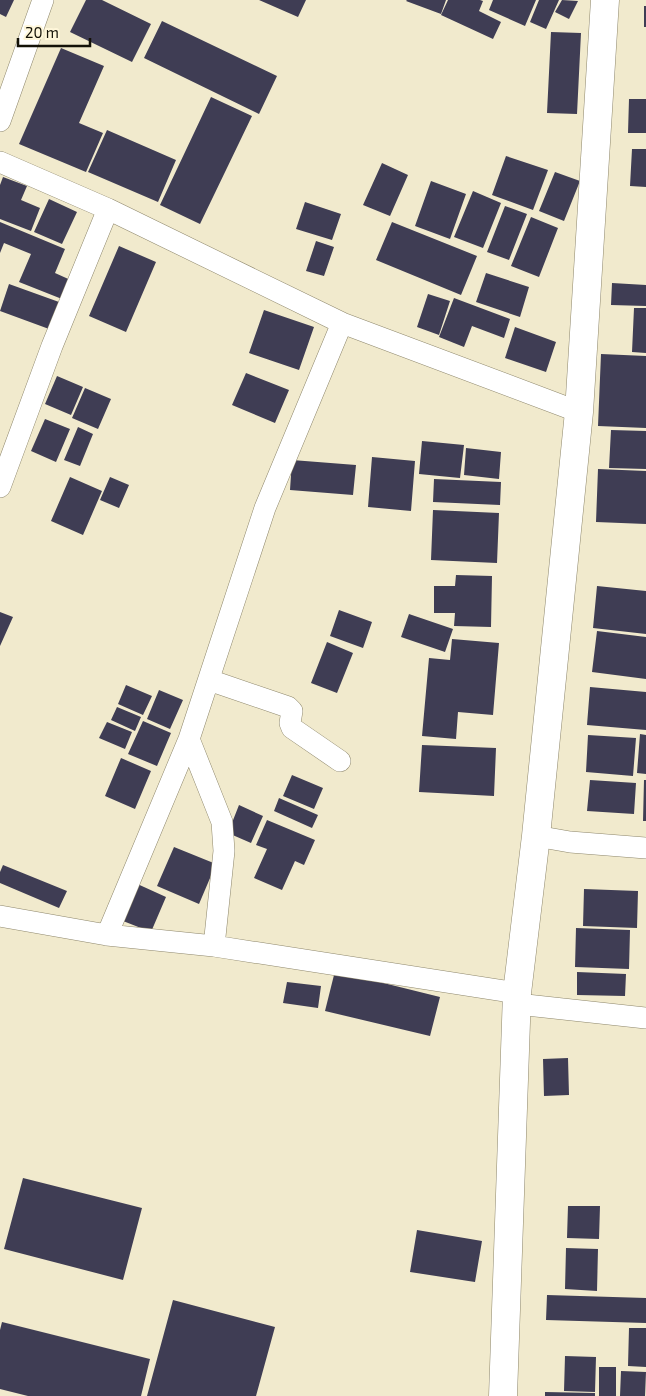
<svg xmlns="http://www.w3.org/2000/svg" width="646" height="1396" viewBox="0 0 646 1396" font-family="'Exo 2',sans-serif">
<style>
.building{fill:#3f3d54}
.lines{fill:none;stroke-linecap:round;stroke-linejoin:round}
.minor-casing{stroke:#8e876c;stroke-width:22}
.primary-casing{stroke:#8e876c;stroke-width:29}
.minor{stroke:#fff;stroke-width:21}
.primary{stroke:#fff;stroke-width:28}
</style>
<rect width="100%" height="100%" fill="#f1eacd"/>
<path class="building" d="M0,0H14L6,17L0,14Z
M86,0H102L151,24L132,62L70,32Z
M259,0H306L298,17Z
M407,0H446L441,14L406,1Z
M448,0H480L483,1L479,11L501,22L493,39L441,15Z
M493,0H536L525,26L489,10Z
M539,0H559L546,29L530,22Z
M562,0L578,1L569,19L555,12Z
M644,6H646V27H644Z
M162,21L277,76L259,114L144,58Z
M551,32L581,33L577,114L547,113Z
M61,48L104,66L79,123L103,133L86,172L19,144Z
M211,97L252,116L200,224L160,205Z
M629,99H646V133H628Z
M107,130L176,160L158,202L88,172Z
M632,149H646V187L630,186Z
M506,156L548,170L533,210L492,195Z
M382,163L408,175L390,216L363,205Z
M555,172L580,181L564,221L539,211Z
M3,177L27,186L21,200L40,208L31,231L0,219V185Z
M431,181L466,194L450,239L415,226Z
M473,191L501,203L483,248L454,237Z
M49,199L77,212L62,244L34,232Z
M305,202L341,214L332,240L296,229Z
M505,206L527,214L509,260L487,252Z
M531,217L558,228L539,277L511,266Z
M0,222L65,249L55,273L75,282L67,301L19,282L31,254L4,243L0,253Z
M392,222L477,256L461,295L376,260Z
M316,241L334,247L324,276L306,271Z
M119,246L156,262L126,332L89,316Z
M486,273L529,287L520,317L476,302Z
M612,283L646,285V306L611,305Z
M9,284L59,302L49,329L0,311Z
M428,294L450,301L439,335L417,327Z
M454,298L510,319L504,338L472,326L464,347L439,337Z
M634,308H646V353L632,352Z
M264,310L314,327L299,370L249,353Z
M515,327L556,342L546,372L505,358Z
M601,354L646,356V428L598,426Z
M246,373L289,390L275,423L232,405Z
M57,376L83,387L71,415L45,404Z
M85,388L111,399L98,429L72,418Z
M45,419L70,429L56,462L31,451Z
M78,427L93,434L80,466L64,460Z
M611,430L646,431V469L609,468Z
M422,441L464,445L460,478L419,474Z
M466,448L501,452L499,479L464,475Z
M372,457L415,461L411,511L368,507Z
M292,460L356,465L353,495L290,490Z
M598,469L646,471V524L596,522Z
M70,477L102,491L83,535L51,521Z
M110,477L129,485L119,508L100,500Z
M434,479L501,482L500,505L433,502Z
M433,510L499,513L497,563L431,560Z
M456,575L492,576L491,627L454,626L455,613H434V586H455Z
M597,586L646,591V634L593,628Z
M339,610L372,622L363,648L330,636Z
M0,612L13,617L0,646Z
M409,614L453,629L445,652L401,637Z
M597,631L646,637V679L592,672Z
M452,639L499,643L493,715L458,712L456,739L422,736L429,658L450,660Z
M327,642L353,653L337,693L311,683Z
M126,685L152,696L143,715L118,704Z
M590,687L646,692V730L587,725Z
M159,690L183,700L170,729L147,719Z
M117,707L141,717L135,731L111,720Z
M143,721L171,733L157,766L128,754Z
M107,722L132,732L125,749L99,738Z
M640,734L646,735V774L637,773Z
M588,735L636,738L633,776L586,772Z
M422,745L496,748L494,796L419,792Z
M121,758L151,771L135,809L105,796Z
M292,775L323,788L314,809L283,796Z
M590,780L636,783L634,814L587,811Z
M644,780H646V821H643Z
M279,798L318,815L312,828L274,811Z
M239,805L263,816L251,843L228,833Z
M267,820L315,840L304,865L295,861L282,890L254,878L267,849L256,845Z
M174,847L216,864L199,904L157,886Z
M3,865L67,891L59,908L0,883V872Z
M133,882L166,897L151,932L118,919Z
M584,889L638,891L637,928L583,926Z
M576,928L630,930L629,969L575,967Z
M335,971L440,997L430,1036L325,1011Z
M577,972L626,974L625,996L577,995Z
M287,982L321,986L318,1008L283,1003Z
M568,1058L569,1095L544,1096L543,1059Z
M23,1178L142,1208L123,1280L4,1249Z
M568,1206H600L599,1239L567,1238Z
M417,1230L482,1241L475,1282L410,1272Z
M566,1248L598,1249L597,1291L565,1289Z
M547,1295L646,1298V1323L546,1320Z
M173,1300L275,1327L256,1396H147Z
M2,1322L150,1359L141,1396H28L0,1389V1330Z
M629,1328H646V1367L628,1366Z
M565,1356L596,1357L595,1392L564,1391Z
M599,1367H616V1396H599Z
M621,1371L646,1372L645,1396H620Z
M545,1392L595,1393V1396H545Z"/>
<g class="lines">
<defs>
<path id="minor" d="M0,121L43,0
M0,162L108,209L342,323L579,412
M0,487L52,346L108,209
M209,680L288,707L292,711L290,723L292,728L340,761
M189,739L222,822L224,851L214,946
M536,836L570,842L646,848
M0,916L107,935L214,946L517,993
M107,935L189,739L265,508L342,323
M517,1004L646,1018"/>
<path id="primary" d="M503,1396L517,993L536,836L579,412L605,0"/>
</defs>
<use href="#minor" class="minor-casing"/>
<use href="#primary" class="primary-casing"/>
<use href="#minor" class="minor"/>
<use href="#primary" class="primary"/>
</g>
<path d="M18 38v8h72v-8" fill="none" stroke="#131107" stroke-width="2.5"/>
<text x="25" y="38" font-size="15" fill="#131107" stroke="#fff7da" stroke-width="4" paint-order="stroke">20 m</text>
</svg>
